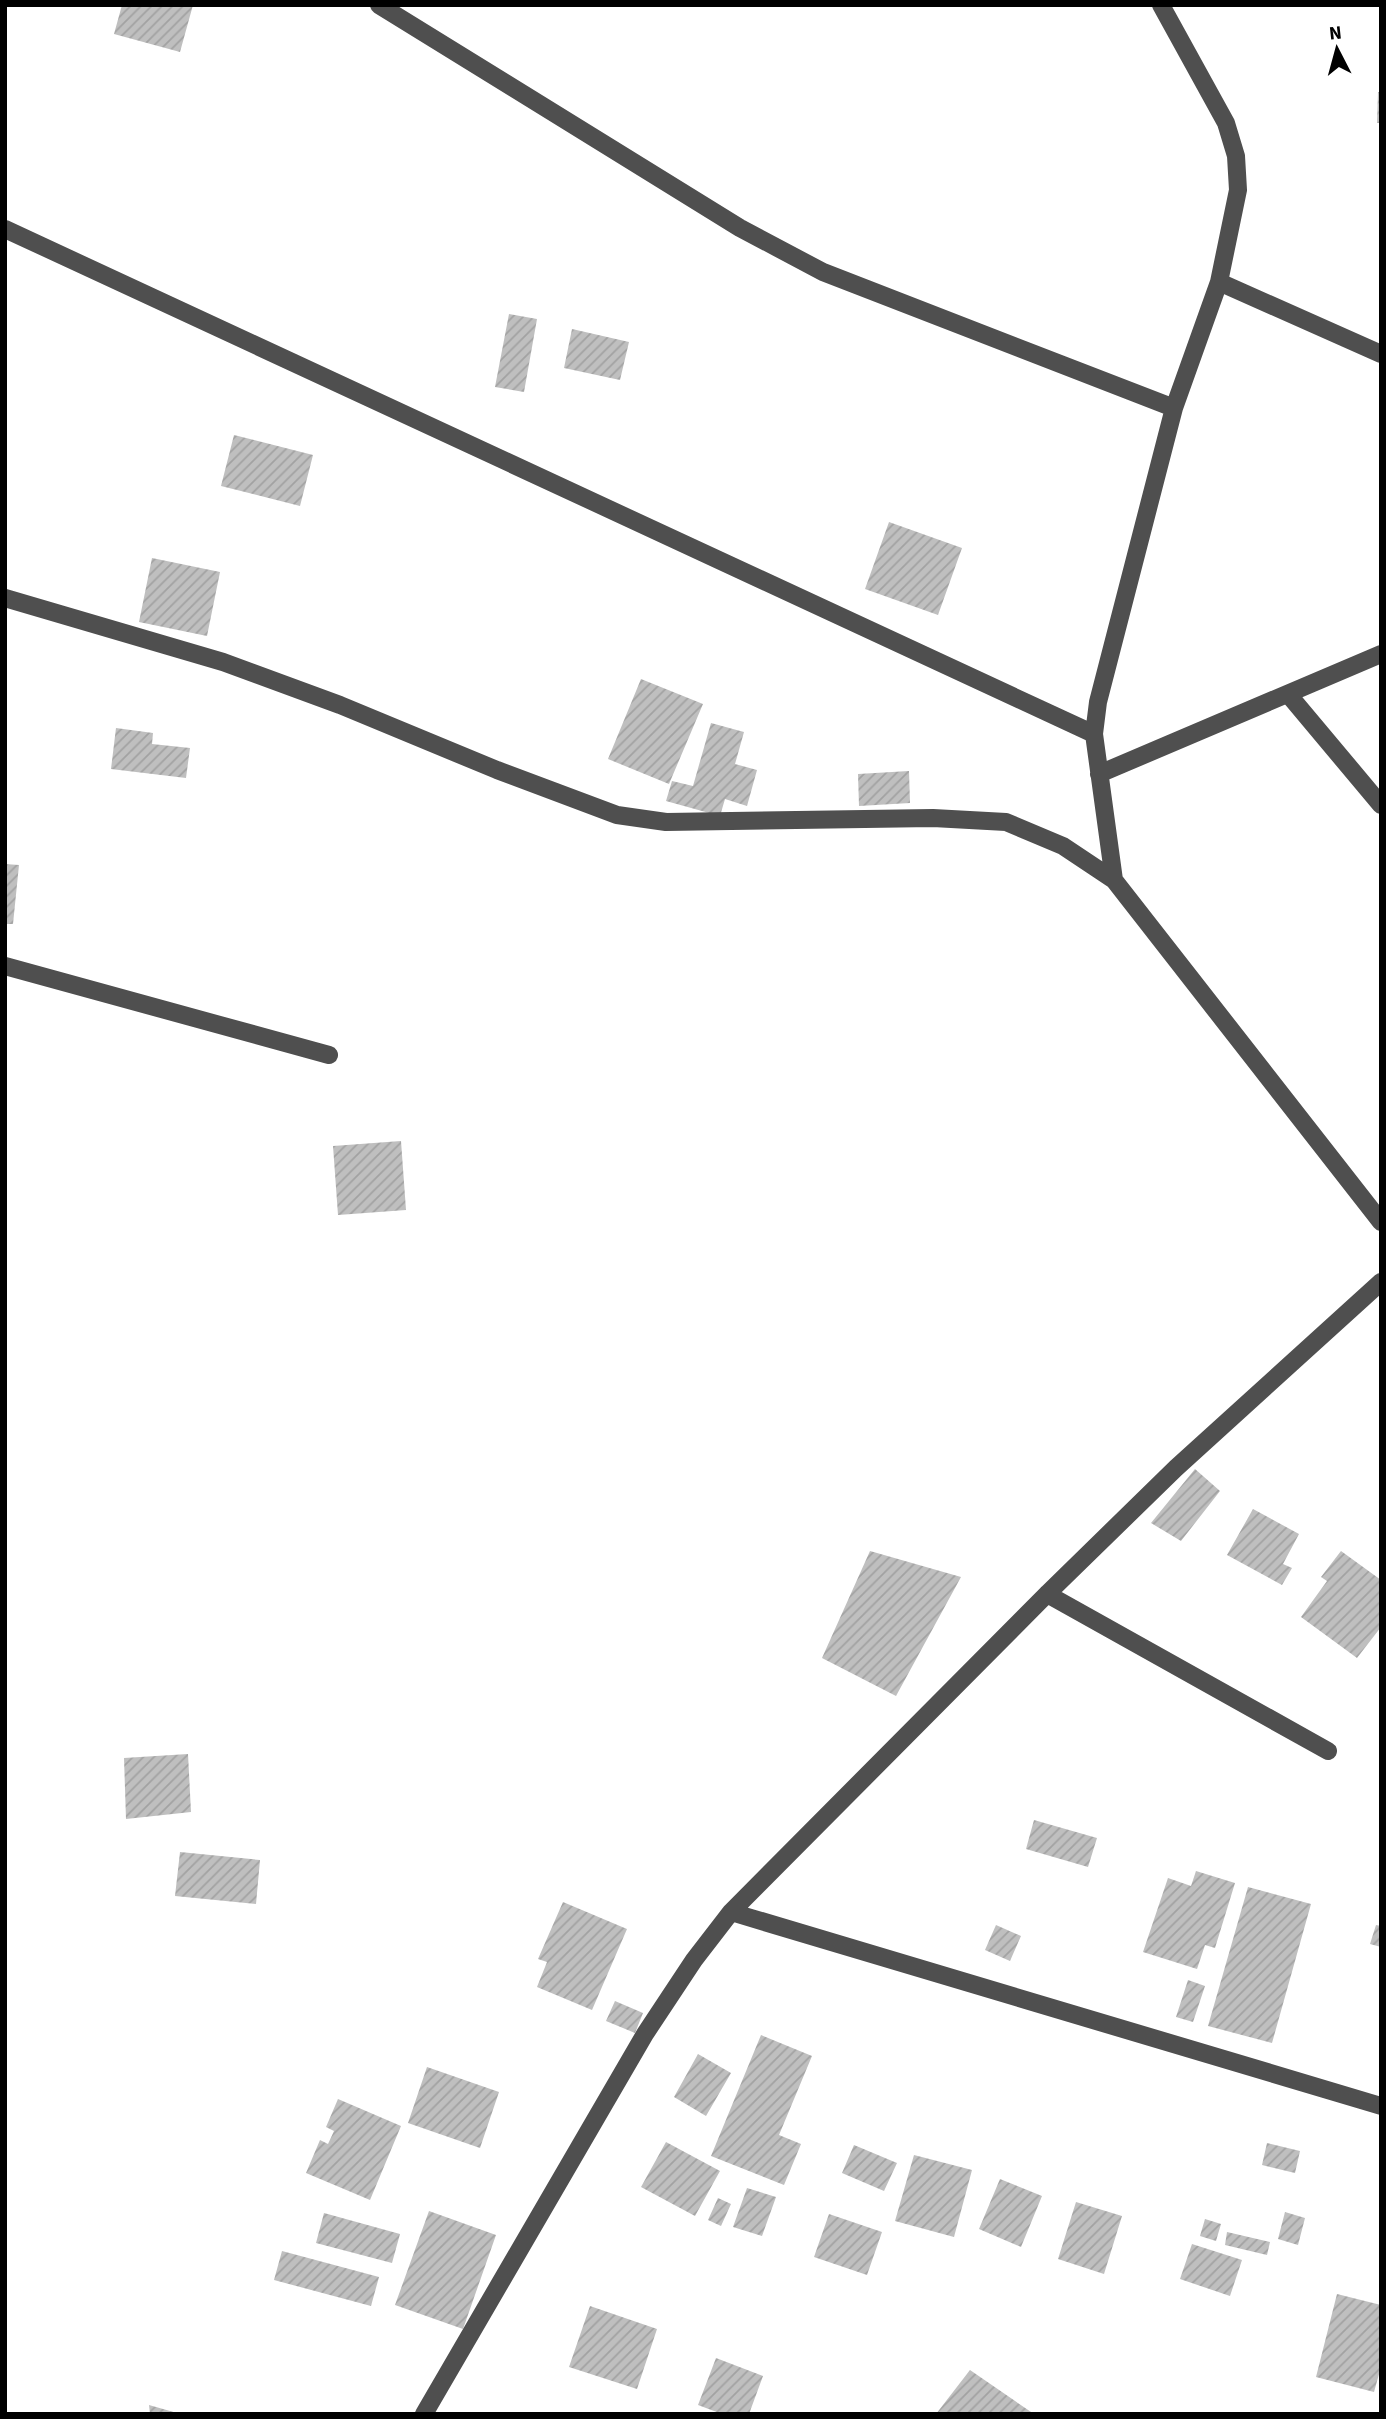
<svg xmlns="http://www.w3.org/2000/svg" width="1386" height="2419" viewBox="0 0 1386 2419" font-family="'Source Sans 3',sans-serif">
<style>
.building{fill:url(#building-hatch)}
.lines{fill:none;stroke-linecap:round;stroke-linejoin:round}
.minor{stroke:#4f4f4f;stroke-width:18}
</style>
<defs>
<pattern id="building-hatch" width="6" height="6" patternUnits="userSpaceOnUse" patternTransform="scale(1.75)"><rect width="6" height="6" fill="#bfbfbf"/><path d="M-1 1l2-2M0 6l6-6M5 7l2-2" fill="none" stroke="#a2a2a2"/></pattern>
</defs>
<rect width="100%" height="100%" fill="#fff"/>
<path class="building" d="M122,5H193L180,52L114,34Z
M1378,92H1381V123H1377Z
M509,314L537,319L524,392L495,387Z
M572,329L629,342L620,380L564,368Z
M234,435L313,455L300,506L221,486Z
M889,522L962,548L938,615L865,589Z
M152,558L220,572L207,636L139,622Z
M641,679L703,704L669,784L608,759Z
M711,723L744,732L735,764L757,770L747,806L725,799L720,816L666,801L672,781L693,786Z
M116,728L153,733L152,744L190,748L186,778L111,769Z
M909,771L910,803L859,806L858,774Z
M5,864L19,865L13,924H5Z
M401,1141L406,1210L338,1215L333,1146Z
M1195,1469L1220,1491L1181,1541L1151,1523Z
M1253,1509L1299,1534L1283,1564L1292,1568L1282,1585L1227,1555Z
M870,1551L961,1577L896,1696L822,1658Z
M1341,1551L1381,1580V1627L1357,1658L1301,1617L1327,1581L1321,1577Z
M188,1754L191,1812L126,1819L124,1758Z
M1034,1820L1097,1838L1088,1867L1026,1849Z
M180,1852L260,1860L256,1904L175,1896Z
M1196,1871L1235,1883L1215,1948L1205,1945L1197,1969L1143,1952L1168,1878L1191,1886Z
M1248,1887L1311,1904L1272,2043L1208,2026Z
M563,1902L627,1929L592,2010L537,1987L547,1962L538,1959Z
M996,1925L1021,1936L1010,1961L985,1950Z
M1376,1925L1381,1926V1947L1370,1944Z
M1188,1980L1205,1986L1193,2022L1176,2017Z
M615,2001L643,2013L635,2033L606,2021Z
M761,2035L812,2056L779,2135L801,2144L784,2185L711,2156Z
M698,2054L731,2073L706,2116L674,2097Z
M427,2067L499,2092L480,2148L408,2123Z
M338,2099L401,2126L370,2200L306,2173L320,2140L328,2144L334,2131L326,2127Z
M666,2142L720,2171L695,2216L641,2187Z
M1267,2143L1300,2151L1295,2173L1262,2165Z
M854,2145L897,2163L884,2191L842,2173Z
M914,2155L972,2170L954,2237L895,2221Z
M1000,2179L1042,2196L1021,2247L979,2229Z
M747,2188L776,2197L762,2236L733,2227Z
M718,2198L731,2204L721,2226L708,2220Z
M1076,2202L1122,2216L1104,2274L1058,2259Z
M429,2211L496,2235L463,2329L395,2305Z
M1285,2212L1305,2218L1298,2245L1278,2239Z
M324,2213L400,2234L392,2263L316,2243Z
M829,2214L882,2232L867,2275L814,2257Z
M1205,2219L1221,2224L1216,2241L1200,2236Z
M1227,2232L1270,2242L1267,2255L1225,2245Z
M1192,2244L1242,2260L1230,2296L1180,2279Z
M282,2251L379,2277L371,2306L274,2280Z
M1337,2294L1381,2305V2367L1374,2392L1316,2377Z
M590,2306L657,2329L637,2389L569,2367Z
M716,2358L763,2376L749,2414H722L698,2405Z
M970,2370L1034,2414H936Z
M149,2405L177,2413V2414H150Z"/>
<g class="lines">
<path class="minor" d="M379,5L740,228L823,272L1174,408
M5,229L1094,734
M1219,282L1381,354
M5,598L223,662L340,705L497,770L617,815L666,822L933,818L1006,822L1063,846L1114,880L1381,1222
M1288,694L1381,805
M1099,774L1381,654
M1114,880L1094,734L1098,702L1174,408L1219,282L1238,190L1236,156L1226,123L1161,5
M5,966L329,1055
M1047,1594L1328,1751
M731,1912L1381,2106
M424,2414L645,2034L694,1960L731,1912L1047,1594L1176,1468L1381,1282"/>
</g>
<rect width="1386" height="2419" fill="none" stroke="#000000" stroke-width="14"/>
<g transform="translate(1337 49) rotate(354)" stroke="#ffffff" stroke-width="5" paint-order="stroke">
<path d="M0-5L12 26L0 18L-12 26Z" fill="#000000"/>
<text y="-10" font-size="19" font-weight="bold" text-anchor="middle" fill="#000000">N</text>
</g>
</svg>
